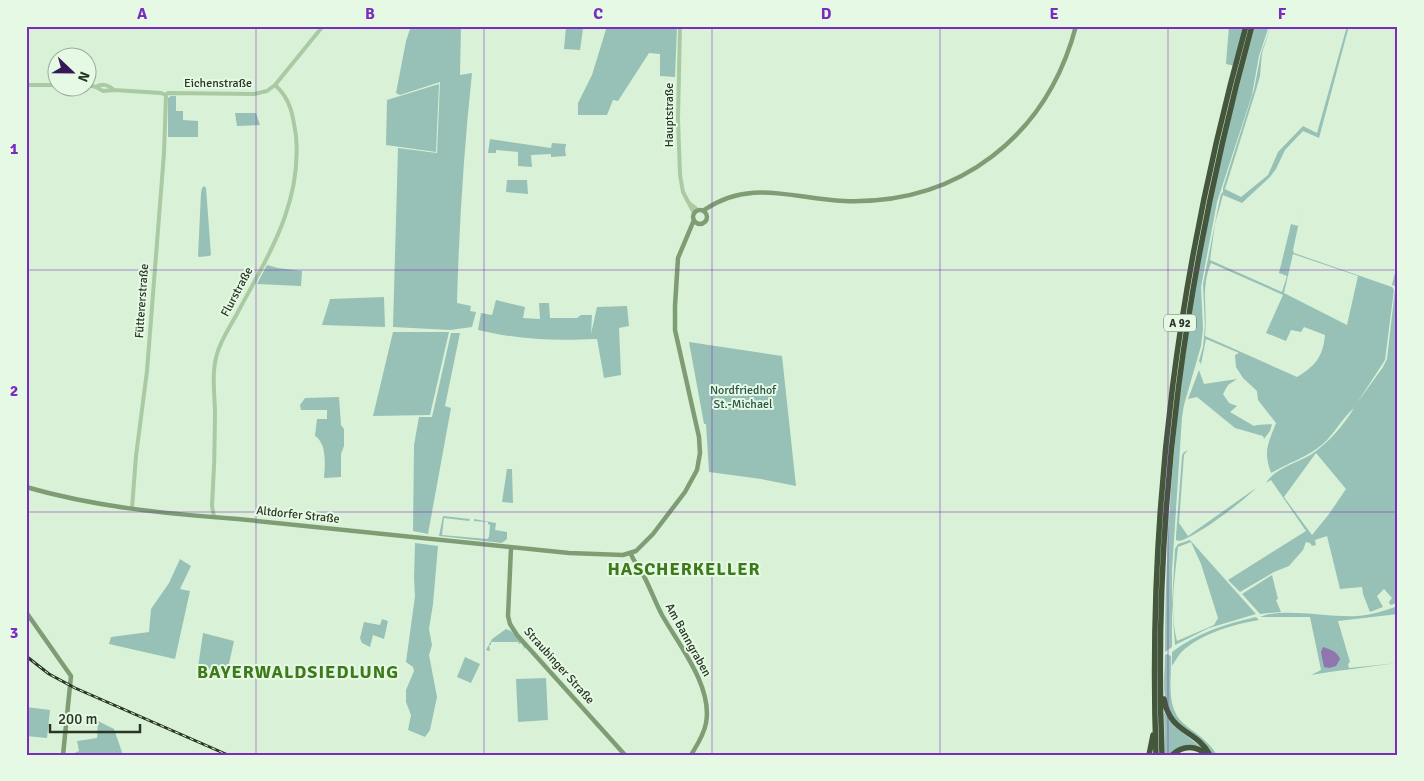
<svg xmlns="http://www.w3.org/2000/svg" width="1424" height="781" viewBox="0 0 1424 781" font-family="Signika,sans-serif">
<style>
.green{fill:#97c1b6;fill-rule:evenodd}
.water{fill:#8f76af}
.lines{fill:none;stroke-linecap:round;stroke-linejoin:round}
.tertiary{stroke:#a9caa3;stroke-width:4}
.secondary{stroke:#7f9d75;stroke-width:4.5}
.motorway{stroke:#44563c;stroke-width:5.5}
.rail-casing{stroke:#2a3525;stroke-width:3}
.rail{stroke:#e5f9e4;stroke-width:1;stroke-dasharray:4;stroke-linecap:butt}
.grid{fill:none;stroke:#7b2cbf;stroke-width:1;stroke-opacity:0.55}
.labels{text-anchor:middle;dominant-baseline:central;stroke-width:4;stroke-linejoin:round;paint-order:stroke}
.shield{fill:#e5f9e4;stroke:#62705e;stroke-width:1}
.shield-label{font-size:11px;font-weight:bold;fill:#2a3525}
.street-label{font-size:12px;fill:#2a3525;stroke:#e5f9e4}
.park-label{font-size:12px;fill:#295449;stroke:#e5f9e4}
.district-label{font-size:18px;font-weight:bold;letter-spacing:1px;fill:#3e7a1b;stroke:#e5f9e4}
.neatline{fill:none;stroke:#7b2cbf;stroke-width:2}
.grid-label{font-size:16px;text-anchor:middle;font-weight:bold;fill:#7b2cbf}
</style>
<rect width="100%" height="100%" fill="#d9f2d7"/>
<path class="green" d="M411,26H461L460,75L472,73C464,149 459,226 457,303L471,306L470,311L476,312L472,327L450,330L393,327L398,148L437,153L440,82L400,95L396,93L406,41Z
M607,26H677L675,77L660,76V54L649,53L618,101L613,100L607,115H578V103L592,75Z
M1229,26H1246L1235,66L1226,64Z
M1255,26H1269L1259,56L1252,95L1217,202L1201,287L1203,329L1201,346L1184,405L1182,417L1172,571V647L1165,652C1165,514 1178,375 1204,239C1217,167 1236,97 1255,26Z
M1271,26L1262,53L1260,76L1256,90L1225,189L1241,197L1268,175L1278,152L1303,126L1317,133L1347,26H1349L1319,138L1303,131L1285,150L1276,169L1270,177L1242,203L1223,195L1215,224L1210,260L1282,292L1287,276L1279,273L1291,224L1298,226L1302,208L1293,250L1294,253L1392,287L1394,290L1385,360L1357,403L1383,367L1387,359L1395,289V286L1392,285L1398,260V603L1390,605L1389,602L1392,598L1384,589L1377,596L1383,607L1370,612L1363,594L1362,587L1340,589L1327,536L1315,540L1316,545L1312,546L1310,543L1306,542L1303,550L1289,566L1274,572L1240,592L1228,580L1306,531L1271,480L1266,483C1276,467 1296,464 1312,454C1329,442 1343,426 1354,408C1343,417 1335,433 1323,444C1308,457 1288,463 1271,473C1263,451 1268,444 1276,423L1258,400L1257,391L1243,378L1236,367L1235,355L1239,353L1206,339L1201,364L1199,361L1203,347L1205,326L1203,284L1219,203L1221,194L1223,192V188L1254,90L1261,53ZM1293,254L1358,276L1347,325L1284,293ZM1211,263L1283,295L1266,333L1286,341L1291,330L1301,332L1304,327L1325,335C1323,357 1315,366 1297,377L1205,336C1208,309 1200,290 1211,263ZM1316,453L1346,489L1329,514L1312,535L1284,497Z
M566,27L583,29L580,50L564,49Z
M439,84L436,152L386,145L387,100Z
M171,96H176V111H183V120L198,121V137H168V98Z
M235,113H256L260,125L237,126Z
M490,139L551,148L552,143L566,144L565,150L566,156L551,157V154L531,155L532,167L518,166V152L496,150V153H488Z
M507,180H527L528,194L506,192Z
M204,186L206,188L211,255L209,256L199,257L198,256L201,193L202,188Z
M267,265L278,268L302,271L301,286L257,284Z
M384,297L385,327L322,325L330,299Z
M496,300L525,307L523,318L540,319L539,303H549L550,318H577L581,315H592L591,334L597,307L627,306L629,326L619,328L621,375L604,378L597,339C552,341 521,340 478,330L481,313L492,315Z
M393,332H449L430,415L373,416Z
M451,333H460L445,406L451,408L428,534L413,531L414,445L419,417H432Z
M689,342L782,356L796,486L761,479L709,472L706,424H704Z
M1199,370L1204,384L1237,379L1228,385L1223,394L1229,403L1237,406L1230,412L1254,426L1257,425L1272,424L1270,431L1264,439L1263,436L1235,428L1197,397L1188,399Z
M339,397L341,425L344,429V446L341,454V477L324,478C325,465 327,443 315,436L317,419H327V410H301L300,405L305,398Z
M1188,450L1184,455L1179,523L1188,536L1256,488C1244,501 1195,538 1179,541L1176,540V536L1182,456L1183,453Z
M507,469H512L513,503L502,502Z
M443,516L470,519L469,521L444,518L442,535L487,539L489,537L490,525L488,524V522L474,521V519L496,523L495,530L507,532V539L502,543L439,536Z
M1190,540L1256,614L1209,628L1175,645L1172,604L1175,549L1178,544ZM1191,542L1201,564L1218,618L1214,625L1177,641C1169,611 1175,577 1178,547Z
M415,543L438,546L433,604L429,629L432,645L429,655L437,697L430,730L425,737L408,730L411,715L406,702V690L414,671L413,667L406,662L415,596L414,578Z
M180,559L191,566L180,589L190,591L175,659L109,644L111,637L149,632L151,609L169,583Z
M1272,575L1278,599L1276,600L1281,612L1260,614L1242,594Z
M1398,606V614L1338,621L1350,662L1348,664L1349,668L1398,663C1369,667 1340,670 1311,675L1321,670L1310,617H1260C1282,607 1331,618 1357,616C1371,615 1384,611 1398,606Z
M1256,617L1259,620C1235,624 1206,632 1186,648C1180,652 1176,660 1172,666V652C1197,633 1225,624 1256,617Z
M382,619L388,621L384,639L373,635L370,647L362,643L360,638L364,622L380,625Z
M506,629L511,631L525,646V648L523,649L524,647L521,643L519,644L518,642H491V645H489L490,651L486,650L492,639Z
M203,633L234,641L227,673L198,667Z
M1167,654L1171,656C1172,679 1165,706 1183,723C1196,734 1208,740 1217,755H1212C1203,746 1180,730 1174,720C1160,701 1165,676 1165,655Z
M465,657L480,664L471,683L457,677Z
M546,678L548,720L518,722L516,679Z
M26,707L50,710L47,738L26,736Z
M1164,712L1174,726L1202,748L1197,746L1165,755Z
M98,721L114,729L123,755H70L79,751L77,741L97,738Z"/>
<path class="water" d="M1323,647C1331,650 1337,651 1340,659L1336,666L1329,668L1324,667L1321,652Z"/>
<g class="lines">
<path class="tertiary" d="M680,26L678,119L680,175L683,192L694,213
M26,85H58
M88,85L96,87L103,91L114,90L161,93L166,95L168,93L254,94L267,91L275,85L323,26
M96,87C102,83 109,85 114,90
M689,203L698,210
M132,508L136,456L147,371L164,153L166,95
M214,517L212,506C214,476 215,445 215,415C215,395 211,374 217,354C221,339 232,324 239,310C269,254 302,203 296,136C293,116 291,99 275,85"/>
<path class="secondary" d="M693 217a7 7 0 1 1 14 0a7 7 0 1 1-14 0Z
M704,210C751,178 793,199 844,201C959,205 1047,136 1076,26
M26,487C95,507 167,514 238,519L569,553L623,555L636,551L653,534L685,492L697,470L700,453L699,437L675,330V306L678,258L694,220
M511,548L508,616L510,624L517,635L625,755
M631,553C632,560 637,563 640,569C649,584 654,600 662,615C679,645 713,687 706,723C704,735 697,745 691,755
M26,612L71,676L63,755"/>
<path class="motorway" d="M1164,699C1170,734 1196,729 1210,755
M1149,755L1153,735
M1156,755C1147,505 1179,267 1246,26
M1162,755C1152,506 1186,266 1252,26
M1172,755C1183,745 1196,745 1207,755"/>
<defs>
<path id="rail" d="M26,656L49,674L75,688L228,755"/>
</defs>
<use href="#rail" class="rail-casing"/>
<use href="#rail" class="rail"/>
</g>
<path class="grid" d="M256,26V755M484,26V755M712,26V755M940,26V755M1168,26V755M26,270H1398M26,512H1398"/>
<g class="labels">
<rect class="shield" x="1164" y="314.5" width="32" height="17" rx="4"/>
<g class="shield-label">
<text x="1180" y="323">A 92</text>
</g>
<g class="street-label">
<text x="218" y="83">Eichenstraße</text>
<text transform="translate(669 115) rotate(-90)">Hauptstraße</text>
<text transform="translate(237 292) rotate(-62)">Flurstraße</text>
<text transform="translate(142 301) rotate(-86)">Füttererstraße</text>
<text transform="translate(298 515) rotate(6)">Altdorfer Straße</text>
<text transform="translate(688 640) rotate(61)">Am Banngraben</text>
<text transform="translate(559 666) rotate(48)">Straubinger Straße</text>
</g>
<g class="park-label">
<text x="743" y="390">Nordfriedhof<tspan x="743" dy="14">St.-Michael</tspan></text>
</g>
<g class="district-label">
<text x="684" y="569">HASCHERKELLER</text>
<text x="298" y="672">BAYERWALDSIEDLUNG</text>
</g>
</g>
<rect width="1424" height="781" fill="none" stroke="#e5f9e4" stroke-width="55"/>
<g transform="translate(72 72) rotate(112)"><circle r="24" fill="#e5f9e4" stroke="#9aab98"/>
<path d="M0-4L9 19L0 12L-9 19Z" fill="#361a57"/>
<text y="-8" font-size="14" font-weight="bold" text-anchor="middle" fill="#2a3525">N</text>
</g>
<path d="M50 724v8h90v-8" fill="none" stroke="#2a3525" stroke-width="2.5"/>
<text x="58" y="724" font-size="15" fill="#2a3525" stroke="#e5f9e4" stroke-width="4" paint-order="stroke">200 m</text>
<rect x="28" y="28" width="1368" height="726" class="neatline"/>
<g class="grid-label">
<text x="142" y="19">A</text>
<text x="370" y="19">B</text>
<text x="598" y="19">C</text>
<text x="826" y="19">D</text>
<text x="1054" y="19">E</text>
<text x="1282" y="19">F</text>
<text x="14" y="154">1</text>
<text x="14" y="396">2</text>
<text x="14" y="638">3</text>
</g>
</svg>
